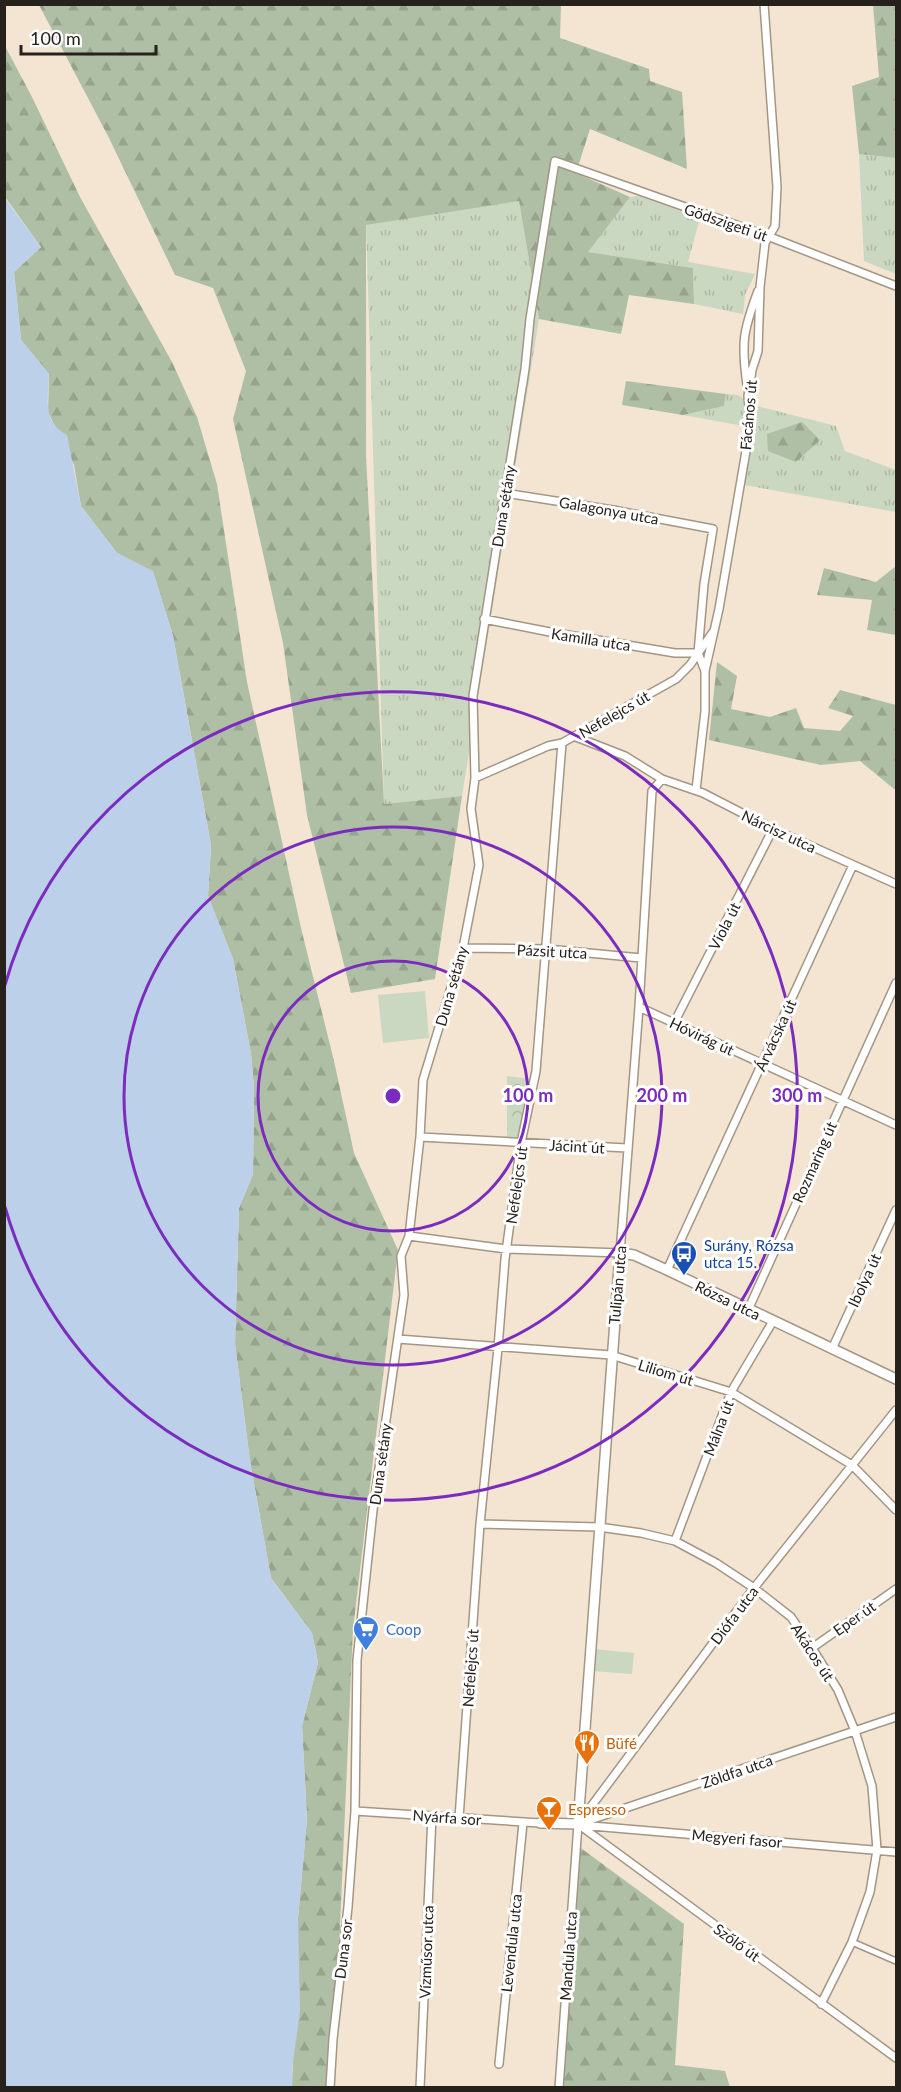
<svg xmlns="http://www.w3.org/2000/svg" width="901" height="2092" viewBox="0 0 901 2092" font-family="Lato,sans-serif">
<style>
.grass{fill:url(#grass-tufts)}
.forest{fill:url(#forest-firs)}
.park{fill:url(#park-crowns)}
.garden{fill:#cad7c1}
.water{fill:#bcd1e9}
.lines{fill:none;stroke-linecap:round;stroke-linejoin:round}
.pedestrian-casing{stroke:#a39685;stroke-width:8}
.minor-casing{stroke:#a39685;stroke-width:10}
.tertiary-casing{stroke:#a39685;stroke-width:12}
.pedestrian{stroke:#fff;stroke-width:5}
.minor{stroke:#fff;stroke-width:7}
.tertiary{stroke:#fff;stroke-width:9}
.ring{fill:none;stroke:#7b2cbf;stroke-width:3}
.labels{text-anchor:middle;dominant-baseline:central;stroke-width:6;stroke-linejoin:round;paint-order:stroke}
.street-label{font-size:15px;fill:#27211b;stroke:#fff}
.transit-label{font-size:15px;fill:#164399;stroke:#fff;text-anchor:start}
.shop-label{font-size:15px;fill:#366cbe;stroke:#fff;text-anchor:start}
.food-label{font-size:15px;fill:#c56008;stroke:#fff;text-anchor:start}
.centre{fill:#7b2cbf;stroke:#fff;stroke-width:3}
.ring-label{font-size:18px;text-anchor:middle;font-weight:bold;fill:#7b2cbf;stroke:#fff;stroke-width:6;stroke-linejoin:round;paint-order:stroke}
</style>
<defs>
<pattern id="grass-tufts" width="24" height="20" patternUnits="userSpaceOnUse" patternTransform="scale(1.5)"><rect width="24" height="20" fill="#cad7c1"/><path d="M3 7l-1-3M5 7V3M7 7l1-3M15 17l-1-3M17 17v-4M19 17l1-3" fill="none" stroke="#aeb8a5"/></pattern>
<pattern id="forest-firs" width="22" height="20" patternUnits="userSpaceOnUse" patternTransform="scale(1.5)"><rect width="22" height="20" fill="#afbfa5"/><path d="M5 1l3.5 6h-7zM16 11l3.5 6h-7z" fill="#97a48d"/></pattern>
<pattern id="park-crowns" width="20" height="18" patternUnits="userSpaceOnUse" patternTransform="scale(1.5)"><rect width="20" height="18" fill="#cad7c1"/><path d="M2 6a3 3 0 1 1 6 0M12 15a3 3 0 1 1 6 0" fill="none" stroke="#aeb8a5"/></pattern>
</defs>
<rect width="100%" height="100%" fill="#f3e5d2"/>
<path class="grass" d="M859,154L896,158V274L864,261Z
M639,196L700,218L688,262L755,274L745,295L743,314L694,304L693,268L587,252L630,197Z
M519,201L539,319L462,796L384,804L366,224Z
M726,394L738,395L753,405L836,426L845,451L896,470V512L744,485L755,428L683,415L724,406Z"/>
<path class="forest" d="M39,5H561L560,38L649,69L650,81L682,92L687,169L590,129L576,173L630,197L588,252L693,268L694,304L629,295L621,334L539,319L519,201L366,225V456L384,804L462,796L435,979L351,993L307,815L283,643L233,419L246,371L213,288L175,275L109,138Z
M873,5H896V158L859,154L852,86L879,77Z
M4,44L32,97L80,197L172,362L197,417L217,484L247,682L301,928L334,1061L354,1153L398,1250L353,1629L333,2087H292L298,1918L307,1819L302,1726L318,1662L312,1633L271,1578L250,1461L235,1344L239,1208L253,1174L254,1088L251,1054L233,959L208,896L211,845L173,636L153,572L117,553L81,506L74,465L48,412L49,374L21,340L14,272L41,247L5,197Z
M626,381L726,394L724,406L683,415L622,405Z
M802,422L820,440L796,462L768,451L767,434Z
M896,566V635L867,630L872,600L817,595L824,568L876,582Z
M717,662L737,676L731,709L770,717L796,708L804,728L840,731L853,716L828,708L840,690L896,705V789H894L860,761L821,765L709,740Z
M574,1843L684,1924L675,2065L725,2071L730,2087L563,2088Z"/>
<path class="park" d="M507,1076L531,1079L520,1141L507,1140Z"/>
<path class="garden" d="M425,991L429,1038L383,1043L378,995Z
M594,1649L634,1653L632,1674L592,1671Z"/>
<path class="water" d="M4,197L41,247L14,272L21,340L49,374C48,399 42,422 67,435L81,506L117,553L153,571L173,636L211,845L208,896L233,959L251,1054L254,1088L253,1174L239,1208L235,1344L250,1461L271,1578L312,1633L318,1662L302,1726L307,1819L298,1918L300,2012L292,2069V2087H5Z"/>
<g class="lines">
<defs>
<path id="pedestrian" d="M852,1942L896,1961"/>
<path id="minor" d="M747,385C741,343 743,331 758,291
M505,493L613,510L713,529L704,584L698,653L705,671
M484,619L550,632L675,653H698
M576,737L625,756L662,779
M475,778L548,746L562,743
M696,790L705,711V671L719,609L747,445L750,418L748,396L752,370L758,351L760,287L765,243L775,226L777,187L764,4
M463,948L547,949L641,958
M639,1007L896,1125
M674,1023L773,829
M420,1137L627,1148
M409,1236L506,1249L620,1253L639,1007L652,791L662,779L703,793L773,829L896,884
M667,1270L853,865
M748,1310L896,983
M398,1339L611,1355L731,1392L852,1465L896,1510
M832,1349L896,1210
M480,1524L599,1527L641,1533L675,1541L716,1563L754,1588L791,1617L812,1648L838,1690L855,1731L872,1786L877,1850L870,1892L852,1942L821,2004
M675,1541L731,1392L773,1321
M812,1648L896,1589
M355,1811L540,1823
M459,1818L480,1524L498,1348L505,1259L521,1143L536,1071L562,743L676,679L690,665L713,632
M578,1824L754,1588L896,1410
M578,1824L896,2058
M578,1824L896,1717
M580,1825L896,1852
M499,2064L523,1823
M330,2088L333,2039L348,1907L355,1811L357,1660L373,1510L404,1295L401,1256L409,1236L420,1137L423,1080L463,948L479,865L471,809L475,778L473,696L525,369L530,319L555,161L770,237L896,286
M420,2088L432,1816
M559,2088L578,1824"/>
<path id="tertiary" d="M540,1823L578,1824L620,1253L634,1255L667,1270L896,1379"/>
</defs>
<use href="#pedestrian" class="pedestrian-casing"/>
<use href="#minor" class="minor-casing"/>
<use href="#tertiary" class="tertiary-casing"/>
<use href="#pedestrian" class="pedestrian"/>
<use href="#minor" class="minor"/>
<use href="#tertiary" class="tertiary"/>
</g>
<g class="ring">
<circle cx="393" cy="1096" r="135"/>
<circle cx="393" cy="1096" r="269"/>
<path d="M5 985A404 404 0 1 1 5 1207"/>
</g>
<defs>
<symbol id="bus-pin" viewBox="-11 -11 22 30"><path d="M0 17L-7.5 6A9.5 9.5 0 1 1 7.5 6Z" fill="#1a4fb4" stroke="#fff"/><path d="M-5-6H5V4H4V6H2V4H-2V6H-4V4H-5ZM-3.5-4V0h7V-4ZM-3.5 1.2v1.5H-2V1.2ZM2 1.2v1.5H3.5V1.2Z" fill="#fff"/></symbol>
<symbol id="supermarket-pin" viewBox="-11 -11 22 30"><path d="M0 17L-7.5 6A9.5 9.5 0 1 1 7.5 6Z" fill="#3f7fe0" stroke="#fff"/><path d="M-6-5.5h2.5l.6 2H6L4.5 2H-2.5L-4.4-4H-6ZM-1.5 3.2a1.3 1.3 0 1 0 .1 0ZM3 3.2a1.3 1.3 0 1 0 .1 0Z" fill="#fff"/></symbol>
<symbol id="restaurant-pin" viewBox="-11 -11 22 30"><path d="M0 17L-7.5 6A9.5 9.5 0 1 1 7.5 6Z" fill="#e8710a" stroke="#fff"/><path d="M-5-6h1v4h1v-4h1v4h1v-4h1v5L-1.5 .5V6h-2V.5L-5-1ZM5-6V6H3V1.5H1.5Q1.5-4 5-6Z" fill="#fff"/></symbol>
<symbol id="bar-pin" viewBox="-11 -11 22 30"><path d="M0 17L-7.5 6A9.5 9.5 0 1 1 7.5 6Z" fill="#e8710a" stroke="#fff"/><path d="M-6-5H6L.8 .8V4.5H3.5V6h-7V4.5H-.8V.8Z" fill="#fff"/></symbol>
</defs>
<g fill-rule="evenodd">
<use href="#bus-pin" x="669" y="1239" width="30" height="40"/>
<use href="#supermarket-pin" x="351" y="1614" width="30" height="40"/>
<use href="#restaurant-pin" x="572" y="1728" width="30" height="40"/>
<use href="#bar-pin" x="534" y="1794" width="30" height="40"/>
</g>
<g class="labels">
<g class="street-label">
<text transform="translate(726 222) rotate(19)">Gödszigeti út</text>
<text transform="translate(748 415) rotate(-85)">Fácános út</text>
<text transform="translate(503 506) rotate(-81)">Duna sétány</text>
<text transform="translate(609 510) rotate(10)">Galagonya utca</text>
<text transform="translate(591 639) rotate(9)">Kamilla utca</text>
<text transform="translate(614 714) rotate(-30)">Nefelejcs út</text>
<text transform="translate(779 831) rotate(25)">Nárcisz utca</text>
<text transform="translate(724 926) rotate(-63)">Viola út</text>
<text transform="translate(552 951) rotate(3)">Pázsit utca</text>
<text transform="translate(451 986) rotate(-74)">Duna sétány</text>
<text transform="translate(775 1035) rotate(-65)">Árvácska út</text>
<text transform="translate(702 1036) rotate(25)">Hóvirág út</text>
<text transform="translate(577 1146) rotate(3)">Jácint út</text>
<text transform="translate(814 1162) rotate(-66)">Rozmaring út</text>
<text transform="translate(516 1185) rotate(-82)">Nefelejcs út</text>
<text transform="translate(864 1280) rotate(-65)">Ibolya út</text>
<text transform="translate(617 1285) rotate(-85)">Tulipán utca</text>
<text transform="translate(728 1300) rotate(26)">Rózsa utca</text>
<text transform="translate(666 1372) rotate(17)">Liliom út</text>
<text transform="translate(718 1428) rotate(-69)">Málna út</text>
<text transform="translate(380 1464) rotate(-82)">Duna sétány</text>
<text transform="translate(734 1615) rotate(-53)">Diófa utca</text>
<text transform="translate(854 1618) rotate(-35)">Eper út</text>
<text transform="translate(813 1652) rotate(57)">Akácos út</text>
<text transform="translate(470 1668) rotate(-86)">Nefelejcs út</text>
<text transform="translate(737 1771) rotate(-19)">Zöldfa utca</text>
<text transform="translate(447 1817) rotate(4)">Nyárfa sor</text>
<text transform="translate(737 1838) rotate(5)">Megyeri fasor</text>
<text transform="translate(737 1942) rotate(36)">Szőlő út</text>
<text transform="translate(511 1943) rotate(-84)">Levendula utca</text>
<text transform="translate(343 1949) rotate(-83)">Duna sor</text>
<text transform="translate(426 1952) rotate(-88)">Vízműsor utca</text>
<text transform="translate(568 1956) rotate(-86)">Mandula utca</text>
</g>
<g class="transit-label">
<text x="704" y="1245">Surány, Rózsa<tspan x="704" dy="17">utca 15.</tspan></text>
</g>
<g class="shop-label">
<text x="386" y="1629">Coop</text>
</g>
<g class="food-label">
<text x="606" y="1743">Büfé</text>
<text x="568" y="1809">Espresso</text>
</g>
</g>
<circle cx="393" cy="1096" r="9" class="centre"/>
<g class="ring-label">
<text x="528" y="1102">100 m</text>
<text x="662" y="1102">200 m</text>
<text x="797" y="1102">300 m</text>
</g>
<rect width="901" height="2092" fill="none" stroke="#27211b" stroke-width="12"/>
<path d="M21 45v9h135v-9" fill="none" stroke="#27211b" stroke-width="3"/>
<text x="30" y="45" font-size="18" fill="#27211b" stroke="#ffffff" stroke-width="4.5" paint-order="stroke">100 m</text>
</svg>
